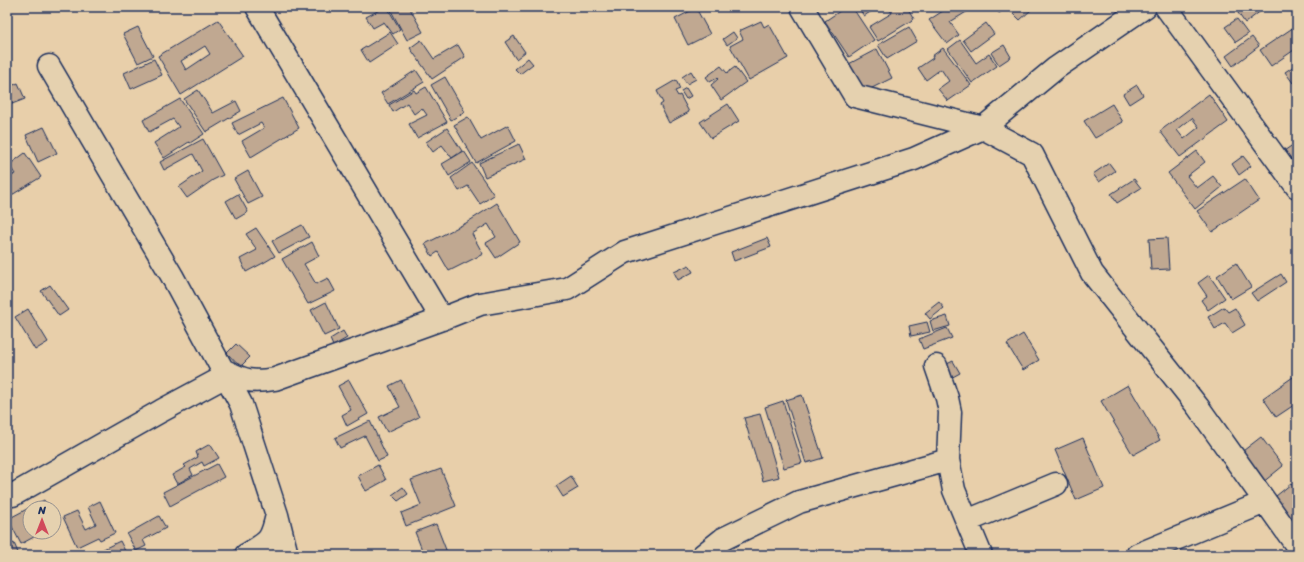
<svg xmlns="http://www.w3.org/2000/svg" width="1304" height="562" viewBox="0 0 1304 562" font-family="Sriracha,sans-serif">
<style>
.building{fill:#c0a891;stroke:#1b2f5e;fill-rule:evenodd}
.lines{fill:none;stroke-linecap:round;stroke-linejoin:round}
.minor-casing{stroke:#1b2f5e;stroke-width:25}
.minor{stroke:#e5d1af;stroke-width:22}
</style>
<rect width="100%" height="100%" fill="#e8cfaa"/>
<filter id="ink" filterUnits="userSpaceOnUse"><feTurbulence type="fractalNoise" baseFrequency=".025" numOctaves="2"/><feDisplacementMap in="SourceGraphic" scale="8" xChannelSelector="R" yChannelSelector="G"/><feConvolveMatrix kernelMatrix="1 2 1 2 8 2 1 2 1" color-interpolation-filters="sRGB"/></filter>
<g filter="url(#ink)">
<path class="building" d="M385,7H387L400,29L393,34L384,22L373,28L366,17Z
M389,7H409L423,32L407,40Z
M846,7H852L874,40L849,57L825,21Z
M858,7H878L864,16Z
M888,7H907L914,19L878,41L869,27L892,13Z
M949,7H965L968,11L950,22L959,35L947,44L929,20Z
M994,7H1008L999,13Z
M1016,7H1028L1031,10L1020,20L1011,11Z
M1240,7H1266L1245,23L1236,10Z
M696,8L710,34L688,45L675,19Z
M1237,19L1248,34L1236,42L1225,27Z
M218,20L243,56L181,95L158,56ZM205,46L210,54L186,70L181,61Z
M761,21L764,27L769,24L788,58L749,80L730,46L743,39L739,31Z
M986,23L994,34L971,51L963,40Z
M1297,25V48L1271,66L1260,50Z
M138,27L153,56L138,63L123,34Z
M909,27L917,41L887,59L878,45Z
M390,32L398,44L369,63L361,50Z
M733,32L737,38L727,45L723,39Z
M514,36L525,52L516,59L505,42Z
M1252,37L1259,46L1233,66L1226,56Z
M421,40L434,59L458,45L465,57L432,79L410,48Z
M960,40L976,63L989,54L997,66L972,83L948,49Z
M1004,45L1011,57L999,65L991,53Z
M943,48L971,85L948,101L938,89L949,81L941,69L926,80L918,68L933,58L932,56Z
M877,49L892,78L860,94L845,66Z
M528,58L533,64L520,74L515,69Z
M154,59L162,75L131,89L124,73Z
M1297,64V80L1293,83L1285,72Z
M721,66L727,73L735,67L746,82L721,100L711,85L718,79L717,78L710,82L706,77Z
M416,70L424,82L388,104L381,93Z
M691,71L696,79L687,84L682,77Z
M445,77L465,112L451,120L431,85Z
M676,80L680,89L675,91L678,96L680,95L689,112L669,123L660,105L663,103L657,91Z
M18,83L25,99L12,104L7,94V88Z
M1137,85L1143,95L1129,104L1123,94Z
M426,87L447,122L417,138L409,124L427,115L422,108L414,114L407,103L393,112L389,105L414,90L416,93Z
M686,88L691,96L686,99L681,91Z
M198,90L213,113L236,101L241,111L206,132L184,99Z
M1209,94L1228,122L1180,157L1160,131ZM1192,118L1199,127L1184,139L1177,130Z
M283,98L299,128L251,157L242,141L264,128L261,123L238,135L232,123Z
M180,99L204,134L190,143L189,142L164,158L154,143L179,127L173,119L149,132L143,120Z
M728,104L739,121L711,138L700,122Z
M1112,104L1123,122L1095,138L1084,121Z
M468,117L481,140L508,125L516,141L476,163L454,125Z
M44,127L57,153L38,162L26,135Z
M447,128L462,151L452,158L442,145L433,152L426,142Z
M203,139L223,175L213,180L187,198L179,187L202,171L193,154L164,170L160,162Z
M1297,142V175L1281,153Z
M519,144L526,159L485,177L479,163Z
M464,151L471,162L449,176L442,164Z
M1197,151L1205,162L1187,176L1197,188L1213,176L1222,187L1195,209L1168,173Z
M25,153L41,177L7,198V179L15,174L9,165Z
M1243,156L1251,166L1239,175L1232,164Z
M472,163L494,195L480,204L468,186L459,191L451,178Z
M1109,163L1115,171L1099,182L1093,174Z
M7,164L13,175L7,178Z
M248,171L262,197L248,204L234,179Z
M1134,179L1141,188L1117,203L1111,194Z
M1245,179L1259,200L1212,232L1197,211Z
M238,194L248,212L236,219L226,201Z
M497,203L520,242L496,258L486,243L496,237L488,224L472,234L483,254L449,271L438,252L432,256L425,244L466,223Z
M302,225L309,237L279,253L272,241Z
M256,228L275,256L265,262L246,272L240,259L257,250L246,234Z
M767,238L771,247L734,261L731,252Z
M1167,238L1169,269L1151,270L1149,239Z
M312,242L319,256L304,264L316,284L328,278L335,291L308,304L282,259Z
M1236,263L1251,287L1231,299L1217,276Z
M689,265L693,272L678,280L674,272Z
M1281,274L1286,282L1257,301L1251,293Z
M1209,275L1225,298L1208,310L1201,300L1207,296L1198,283Z
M50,285L68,310L59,316L41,291Z
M326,302L339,329L324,336L311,310Z
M939,302L944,308L930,319L925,313Z
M1224,307L1228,312L1235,308L1245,325L1232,333L1225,323L1215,329L1208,317Z
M28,309L48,342L35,350L15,317Z
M947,316L950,326L933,331L930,321Z
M927,322L930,332L911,336L909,326Z
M947,328L952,338L923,349L919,339Z
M343,331L347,338L333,346L330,339Z
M1023,334L1039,360L1023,370L1007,344Z
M236,344L250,357L240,367L227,353Z
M953,361L960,373L949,379L943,366Z
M1293,377L1297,383V403L1276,417L1263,398Z
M349,380L368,414L347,426L342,415L351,410L338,386Z
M401,380L419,417L387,432L379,417L400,407L389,386Z
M1128,385L1160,440L1133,455L1101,401Z
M802,395L823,458L806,463L786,400Z
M783,401L802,463L784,468L765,407Z
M760,414L779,477L763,481L744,418Z
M370,421L387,457L378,461L365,436L340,448L335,438Z
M1261,437L1283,466L1262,483L1239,454Z
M1083,438L1104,488L1076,500L1055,450Z
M210,444L219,458L204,466L202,462L190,469L193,475L177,484L172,475L186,467L184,465L198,457L196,452Z
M217,464L224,477L170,506L163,492Z
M378,465L386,480L366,491L358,476Z
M441,469L456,506L406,526L401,513L421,505L411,480Z
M571,476L578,488L563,497L556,486Z
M1291,484L1297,490V517L1290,523L1271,500Z
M403,487L408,494L398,501L392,495Z
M44,500L48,508H30V532H43L21,544L8,519Z
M100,501L115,533L100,540L98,537L77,547L63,517L77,511L86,529L96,524L88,507Z
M159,516L166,528L143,540L146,546L136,551L127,534Z
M436,524L448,555H424L415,532Z
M120,541L127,555H91Z
M14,543L19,555H7V546Z"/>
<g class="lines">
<defs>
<path id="minor" d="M257,7L442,319
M802,7L855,96L983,128L1032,154L1092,273L1198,407L1297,546
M1166,7L1297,187
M49,66L172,276L241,404L277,515L287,555
M936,366L947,398L950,412L948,460L954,490L981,555
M223,370C246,381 250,383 275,379L442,319L480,304L567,289L625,252L914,159L983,128L1056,68L1145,7
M13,495L161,411L226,376
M967,521L1056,484
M246,555C269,541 271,542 277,515
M703,555L723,539L799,502L948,460
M1137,555L1265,502"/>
</defs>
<use href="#minor" class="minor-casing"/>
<use href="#minor" class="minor"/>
</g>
</g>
<rect width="1304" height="562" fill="none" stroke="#e5d1af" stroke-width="24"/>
<rect x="12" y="12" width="1280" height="538" fill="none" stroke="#1b2f5e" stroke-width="1.5" filter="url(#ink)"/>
<g transform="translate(42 520)"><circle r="19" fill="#e5d1af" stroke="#94908f"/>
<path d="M0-3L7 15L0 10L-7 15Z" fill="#d1495b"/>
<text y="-6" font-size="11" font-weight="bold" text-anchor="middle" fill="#1b2f5e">N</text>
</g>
</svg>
